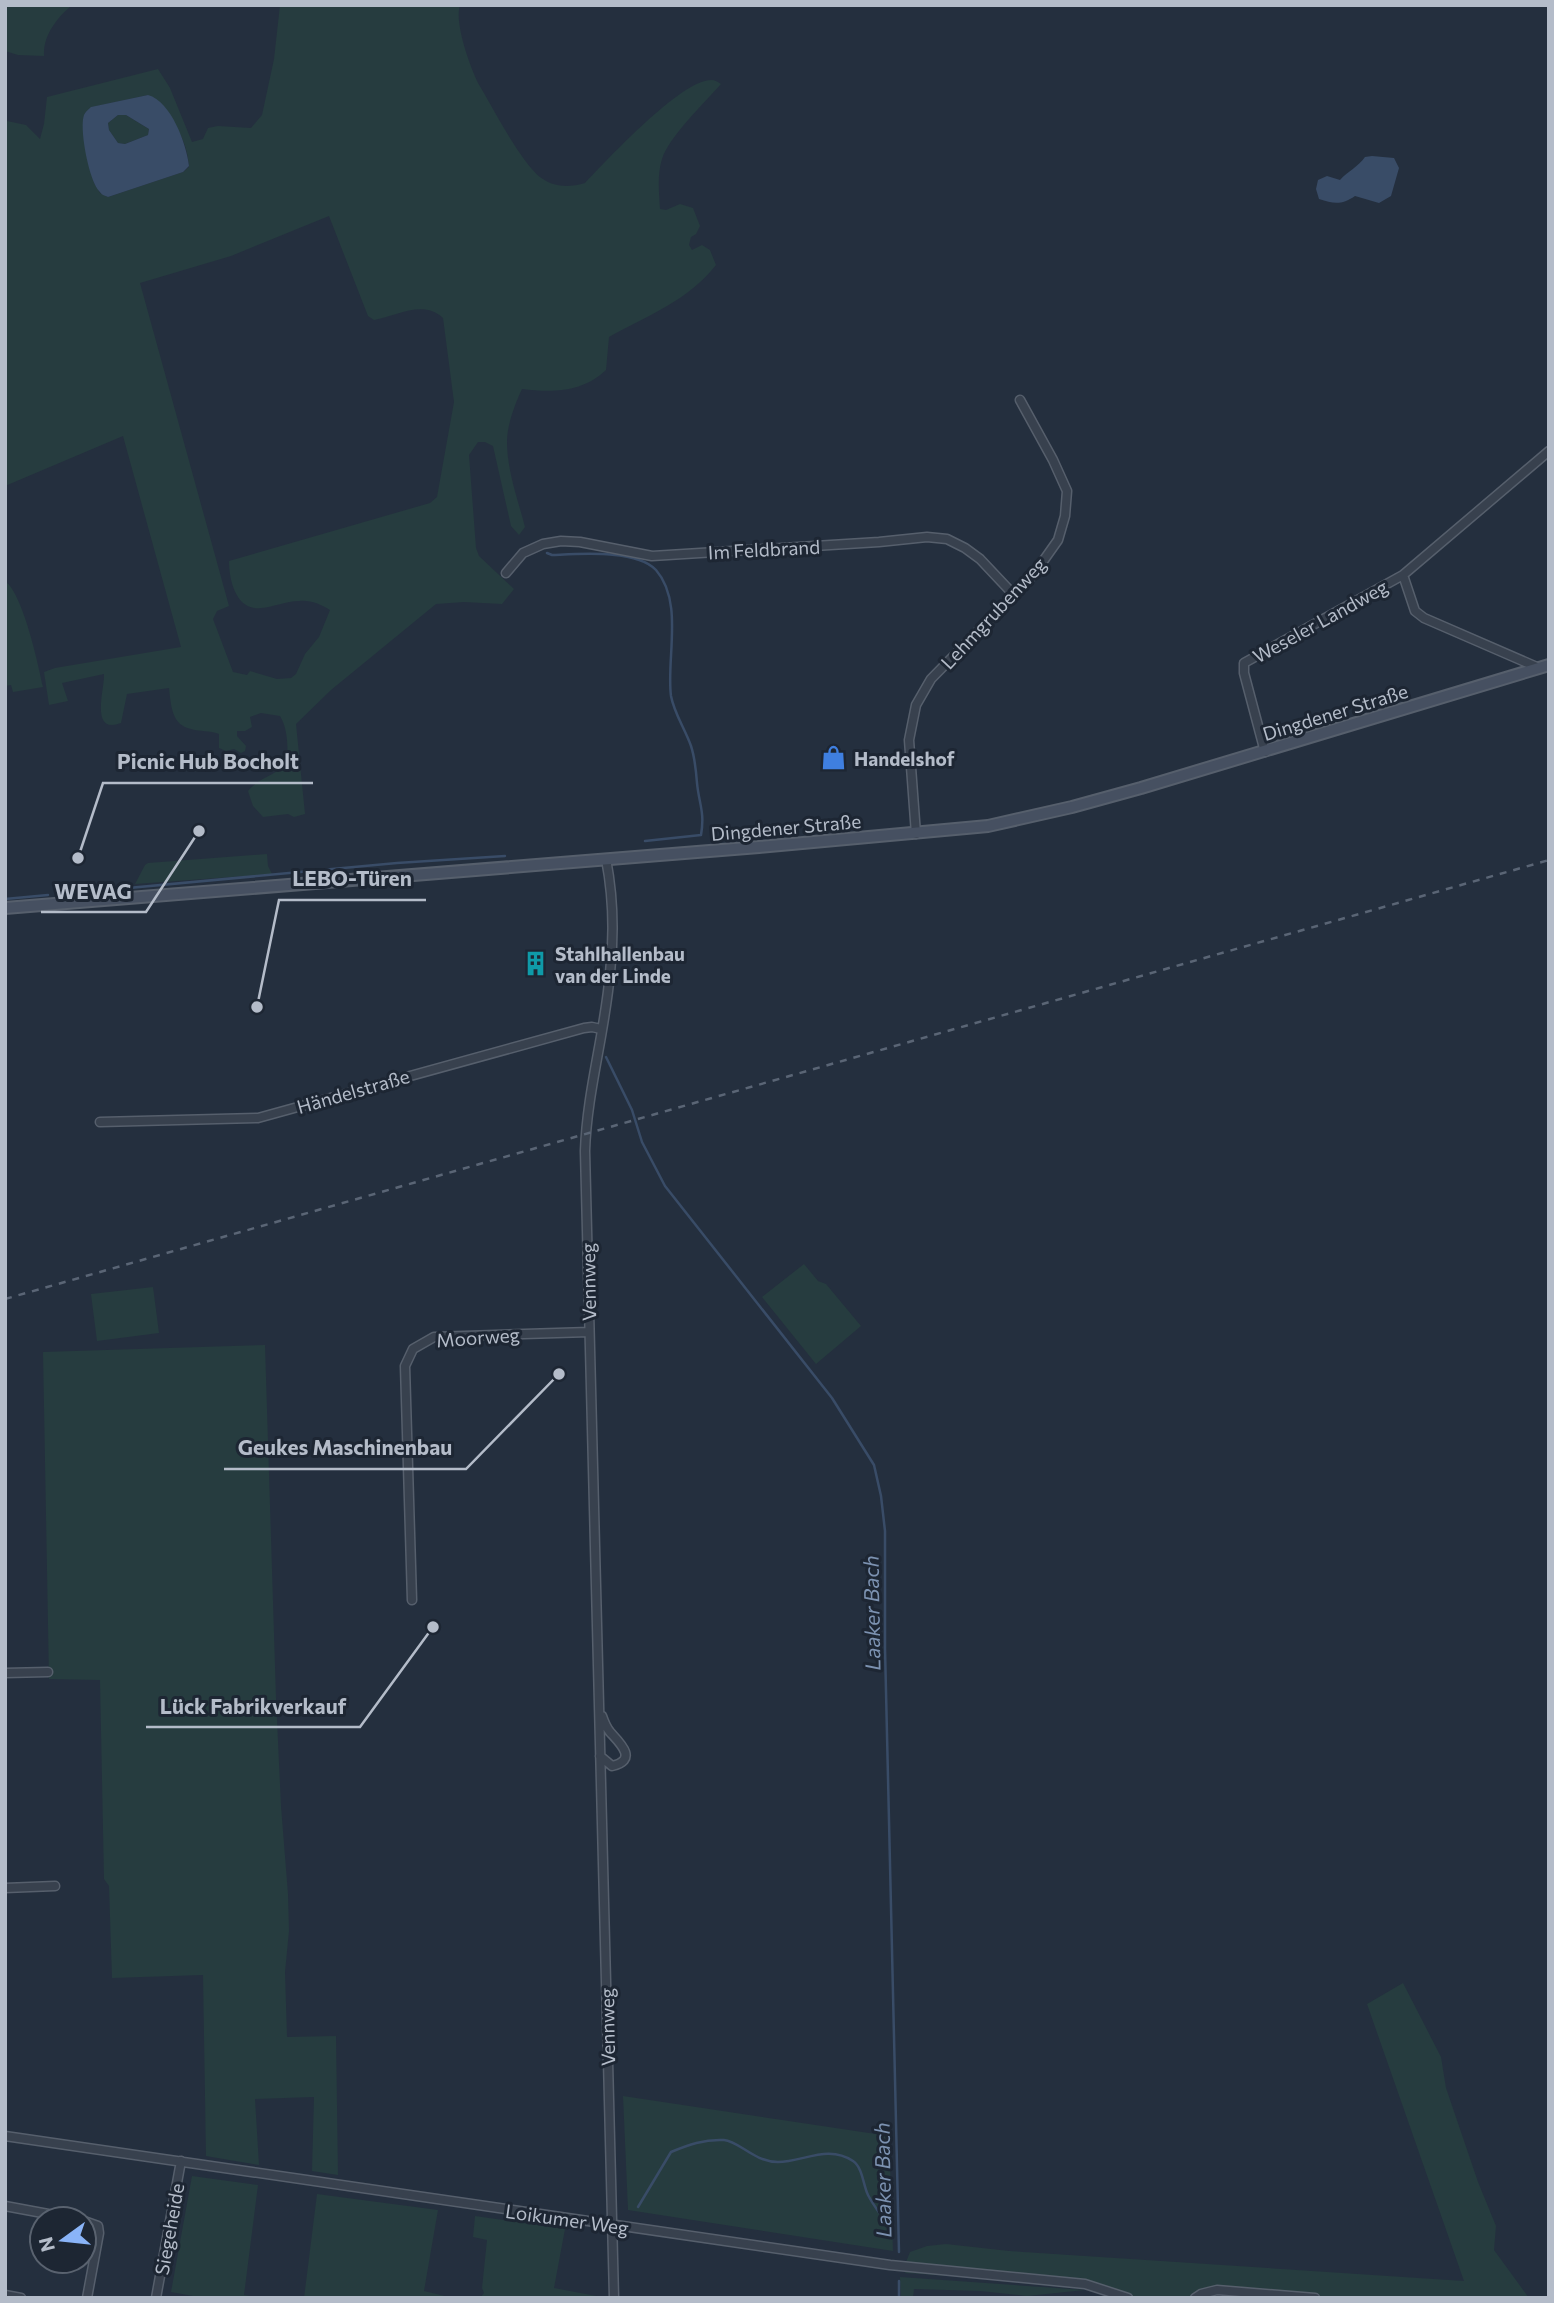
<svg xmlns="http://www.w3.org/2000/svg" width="1554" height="2303" viewBox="0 0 1554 2303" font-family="Commissioner,sans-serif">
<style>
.green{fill:#263c3f;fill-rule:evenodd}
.water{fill:#394c67;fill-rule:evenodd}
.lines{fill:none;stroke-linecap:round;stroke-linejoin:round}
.stream{stroke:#394c67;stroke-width:2.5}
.street-casing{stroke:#565f6c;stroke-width:11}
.secondary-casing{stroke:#565f6c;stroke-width:14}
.street{stroke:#38414e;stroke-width:8}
.secondary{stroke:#465061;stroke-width:10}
.rail{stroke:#5a6575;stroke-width:2.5;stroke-dasharray:7 7;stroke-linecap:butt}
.labels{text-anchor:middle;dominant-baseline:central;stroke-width:6;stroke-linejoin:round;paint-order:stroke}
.street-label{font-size:19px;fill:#b4bcc9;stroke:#1d2633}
.poi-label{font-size:19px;font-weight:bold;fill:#b4bcc9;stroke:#1d2633;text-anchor:start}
.water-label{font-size:21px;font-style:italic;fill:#7c92b1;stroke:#1d2633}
.leader{fill:none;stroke:#b4bcc9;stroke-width:2.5}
.callout-dot{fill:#b4bcc9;stroke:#1d2633;stroke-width:2.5}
.callout-label{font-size:21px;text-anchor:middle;font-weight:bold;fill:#b4bcc9;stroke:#1d2633;stroke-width:6;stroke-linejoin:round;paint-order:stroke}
</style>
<rect width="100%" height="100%" fill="#242f3e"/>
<path class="green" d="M5,5H72C57,18 43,35 44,56L18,55L5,51Z
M280,5H460C454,23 470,66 478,83C492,106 523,167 543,179C556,188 571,187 585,183C607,160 681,80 711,80C715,80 718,82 721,84C706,101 668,138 662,159C657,175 659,192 660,209L666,210L680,204L693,208L700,226L696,234L691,237L689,245L692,250L702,245L710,250L716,265C689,300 647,316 609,337L606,370C583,392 553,393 522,389C515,404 507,425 507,442C507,470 518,500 525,527L519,535L511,526L493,446L485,442H478L469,455L476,548L479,556L514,589L502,604L464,602L436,604L331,690L296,724L305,814L294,817L288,814L263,817L253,806L248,791C258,778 275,776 287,763C288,748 288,729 280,716L261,713L250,717L252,727L245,731H237V736L246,746L245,751L241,753L234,749L226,751L219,748V734C209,730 201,732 191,729C171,725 171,704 169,688L127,694L121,723C89,735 105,688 104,674L62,683L68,701L49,705L44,672L55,668L181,647L123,436L5,486V123L7,121L26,125L40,139L44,124L47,97L158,69L170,88L192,142L203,139L208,128L218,126L251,128L262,115L274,59ZM148,95C169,118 187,133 189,167L183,172L108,197L100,193L94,183L85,113L92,107ZM329,216L368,316L374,320C396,316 424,299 443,318L454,402L437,497L430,503L229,561C229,580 236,611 261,608C274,607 286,601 299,601C311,600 320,604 330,610L319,637L305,654L296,674L291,678L277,679L250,671L247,675L233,672L213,619L217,611L229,606L140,283L231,256Z
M118,115H126L149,129L148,135L125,144L118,143L109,130L108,123Z
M5,581C23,594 38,663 43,687L13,692L11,685L5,686Z
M267,854L268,866L272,874L135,884L145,865L148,863Z
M804,1264L818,1281L826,1284L861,1326L816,1364L762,1297Z
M153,1287L159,1333L97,1341L91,1294Z
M265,1345L276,1698L281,1806L288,1894L289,1931L285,1972L287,2037L336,2036L338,2175L312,2171L314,2097L255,2099L259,2165L206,2156L203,1975L112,1978L109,1886L104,1879L100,1680L49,1679L43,1352Z
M1403,1983L1441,2057L1446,2088L1478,2182L1496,2226L1494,2250L1529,2298H1317L1242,2289L1192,2298H1132L1086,2285L905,2273L906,2262L910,2252L927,2246L946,2244L1009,2251L1464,2281L1367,2004Z
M623,2096L889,2136L893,2251L628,2210Z
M192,2176L258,2185L244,2295L262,2298H204L171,2292Z
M317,2194L438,2210L424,2291L453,2298H304Z
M475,2216L565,2229L554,2288L607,2298H480L484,2293L482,2288L487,2240L473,2237Z
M900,2277L1085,2290L1027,2296L980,2291L914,2289L913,2298H901Z"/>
<path class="water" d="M148,95C171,101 187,145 189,166L183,172L108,197C103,195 102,195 99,191C89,180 79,129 84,115C86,111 88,110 91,107ZM118,115H126L149,129L148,135L125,144L118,143L109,130L108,123Z
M1372,156L1394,158L1399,168L1391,196L1379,203L1355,196C1342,205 1334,204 1319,199L1316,189L1318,180L1327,176L1340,180C1348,171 1358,167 1365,157Z"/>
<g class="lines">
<path class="stream" d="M547,553L552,555C578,554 637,549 656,570C684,602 666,659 671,696C674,713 685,729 691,746C695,758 696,770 697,783C699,804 705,812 701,835L645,841
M64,894L397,863L505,856
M5,899L48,895
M606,1057L632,1110L642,1142L665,1186L832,1398L874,1465L881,1496L885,1531V1648L899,2252
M638,2207L671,2152C688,2145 704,2139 724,2140C739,2141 754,2162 778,2162C803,2162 828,2144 853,2161C863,2168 863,2185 868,2195C872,2203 878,2211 883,2218
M899,2281V2298"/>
<defs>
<path id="street" d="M506,573L523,553L543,544L561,541L580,542L652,556L879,542L927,537L947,539L965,548L980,559L1013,594
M1403,575L1415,611L1424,618L1539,668
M1265,752L1244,673V663L1403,575L1549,451
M916,834L909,740L916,705L931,679L1034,574L1058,540L1065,516L1067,491L1053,460L1020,400
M606,859C613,895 614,937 610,973C605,1033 587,1091 585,1151L614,2298
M100,1122L258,1118L584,1028L592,1027L601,1029
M412,1600L405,1366L413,1349L434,1337L589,1332
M5,1673L48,1672
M600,1756L612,1766C639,1760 619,1742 610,1732C606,1727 604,1722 602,1716
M5,1888L55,1886
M5,2136L890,2265L1085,2284L1128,2298
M5,2206L75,2219
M84,2221L98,2226L99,2233L87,2298
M5,2295L21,2298
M156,2298L181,2161
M1195,2298L1201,2294L1217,2290L1315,2298"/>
<path id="secondary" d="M5,908L759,847L988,826L1072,807L1141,788L1549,665"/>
</defs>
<use href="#street" class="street-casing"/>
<use href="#secondary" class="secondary-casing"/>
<use href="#street" class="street"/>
<use href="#secondary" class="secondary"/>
<path class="rail" d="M5,1299L1549,860"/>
</g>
<defs>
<symbol id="shop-bare" viewBox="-9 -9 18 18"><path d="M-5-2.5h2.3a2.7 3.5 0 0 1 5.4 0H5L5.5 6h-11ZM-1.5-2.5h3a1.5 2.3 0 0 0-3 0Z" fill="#3f7fe0" stroke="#1d2633" stroke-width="2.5" paint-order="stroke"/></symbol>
<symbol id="building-bare" viewBox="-9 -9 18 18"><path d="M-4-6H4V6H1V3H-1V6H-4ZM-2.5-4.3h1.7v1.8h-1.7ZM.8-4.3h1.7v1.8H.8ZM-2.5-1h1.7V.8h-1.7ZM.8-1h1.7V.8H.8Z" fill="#0f9aa8" stroke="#1d2633" stroke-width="2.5" paint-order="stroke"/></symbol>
</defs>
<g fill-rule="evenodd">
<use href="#shop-bare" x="816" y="740" width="35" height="35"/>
<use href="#building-bare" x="518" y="946" width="35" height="35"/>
</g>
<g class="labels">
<g class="street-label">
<text transform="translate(764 549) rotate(-3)">Im Feldbrand</text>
<text transform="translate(993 613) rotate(-47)">Lehmgrubenweg</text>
<text transform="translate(1320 621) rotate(-29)">Weseler Landweg</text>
<text transform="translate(1335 712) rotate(-17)">Dingdener Straße</text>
<text transform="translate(786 827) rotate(-5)">Dingdener Straße</text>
<text transform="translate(353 1091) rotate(-16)">Händelstraße</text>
<text transform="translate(588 1282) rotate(-91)">Vennweg</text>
<text transform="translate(478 1337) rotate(-4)">Moorweg</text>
<text transform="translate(607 2027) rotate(-91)">Vennweg</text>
<text transform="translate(567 2219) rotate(8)">Loikumer Weg</text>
<text transform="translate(169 2229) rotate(-80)">Siegeheide</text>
</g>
<g class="poi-label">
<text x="854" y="758">Handelshof</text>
<text x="555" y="953">Stahlhallenbau<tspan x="555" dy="22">van der Linde</tspan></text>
</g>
<g class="water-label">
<text transform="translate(871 1613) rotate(-91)">Laaker Bach</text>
<text transform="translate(882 2180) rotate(-91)">Laaker Bach</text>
</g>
</g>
<path class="leader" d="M78 858L103 783H313M257 1007L279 900H426M199 831L146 912H41M559 1374L466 1469H224M433 1627L360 1727H146"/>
<g class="callout-dot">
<circle cx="78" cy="858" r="7"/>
<circle cx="257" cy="1007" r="7"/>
<circle cx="199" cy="831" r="7"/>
<circle cx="559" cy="1374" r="7"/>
<circle cx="433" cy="1627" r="7"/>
</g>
<g class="callout-label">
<text x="208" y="769">Picnic Hub Bocholt</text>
<text x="352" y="886">LEBO-Türen</text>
<text x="93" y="899">WEVAG</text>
<text x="345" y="1455">Geukes Maschinenbau</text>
<text x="253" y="1714">Lück Fabrikverkauf</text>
</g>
<rect width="1554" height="2303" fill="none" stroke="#b4bcc9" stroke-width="14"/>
<g transform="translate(63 2240) rotate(255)"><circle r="33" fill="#1d2633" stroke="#59626f" stroke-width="2"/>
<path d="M0-5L12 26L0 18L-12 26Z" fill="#8ab4f8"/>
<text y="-10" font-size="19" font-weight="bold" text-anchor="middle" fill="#b4bcc9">N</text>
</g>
</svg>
